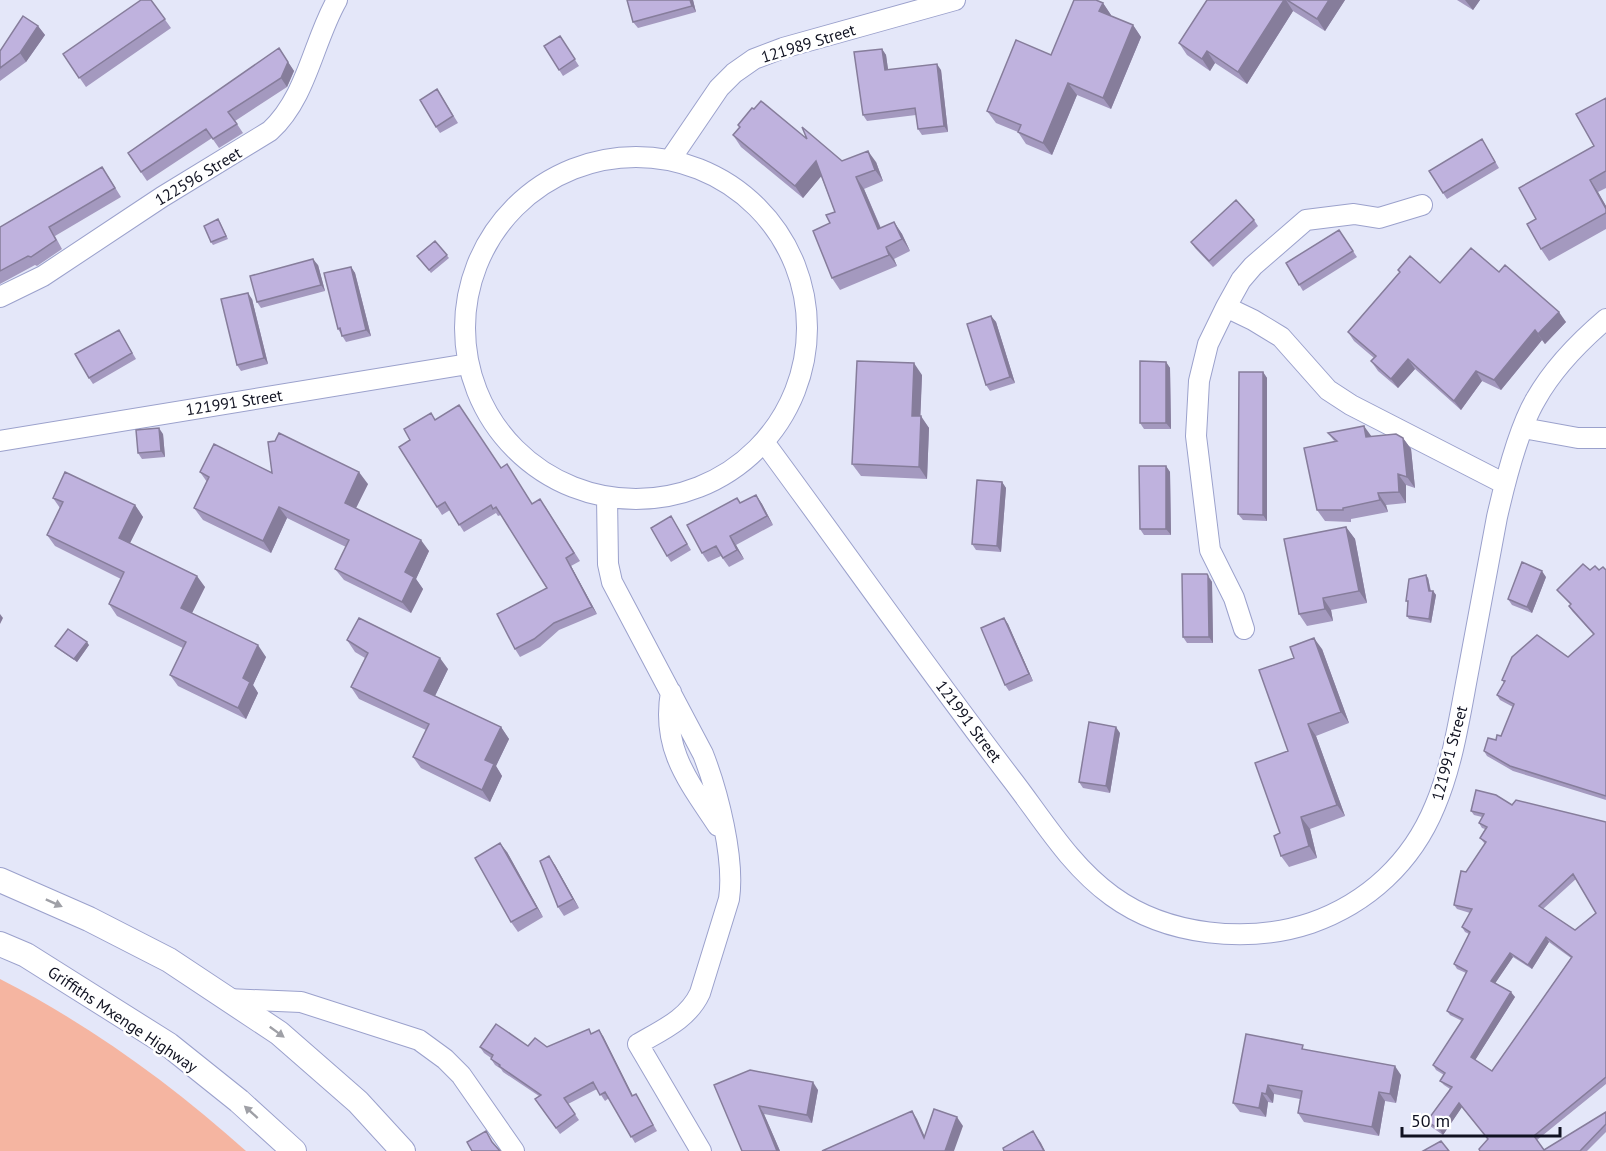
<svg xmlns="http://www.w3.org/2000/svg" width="1606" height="1151" viewBox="0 0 1606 1151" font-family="'PT Sans',sans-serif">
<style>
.green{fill:#f5b5a1}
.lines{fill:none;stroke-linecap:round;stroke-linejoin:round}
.minor-casing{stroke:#9ba1cc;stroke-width:22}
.tertiary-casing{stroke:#9ba1cc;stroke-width:26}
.minor{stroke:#fff;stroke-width:20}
.tertiary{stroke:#fff;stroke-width:24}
.wall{fill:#a499bf;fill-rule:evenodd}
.shaded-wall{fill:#867d9b}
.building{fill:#bfb2de;stroke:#867d9b;stroke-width:1.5;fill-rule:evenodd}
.oneway{fill:#9fa0a6}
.labels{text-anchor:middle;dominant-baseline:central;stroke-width:5;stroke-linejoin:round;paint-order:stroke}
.street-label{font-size:16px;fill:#101221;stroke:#fff}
</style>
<rect width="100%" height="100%" fill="#e4e7f9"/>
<path class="green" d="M0,979C90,1025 171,1084 246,1151H0Z"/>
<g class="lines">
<defs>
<path id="minor" d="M465 328a171 171 0 1 1 342 0a171 171 0 1 1-342 0Z
M670,160L719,88L734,73L754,59L783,48L955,0
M1422,205L1379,218L1354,214L1306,220L1253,266L1241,280L1226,307L1253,320L1281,337L1328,390L1351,405L1505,484
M0,297L43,276L162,197L270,131C307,97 313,42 337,0
M1226,307L1208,344L1199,381L1196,436L1210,550L1234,598L1244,629
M1523,428L1578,438H1606
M0,441L468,364
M764,442C846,553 926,667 1010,777C1042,818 1069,865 1112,896C1167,936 1248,944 1311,923C1368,903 1412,862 1435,806C1452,766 1459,721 1467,678C1477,624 1487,571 1497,517C1505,482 1518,429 1536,399C1554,367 1579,342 1606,319
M607,497L608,564L612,582L703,754C718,792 735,859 729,899L700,993C688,1019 662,1030 638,1044L701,1151
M671,692C661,749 689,782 718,826
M227,999L301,1002L419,1040L445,1059L461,1075L514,1151"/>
<path id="tertiary" d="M0,880L89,919L169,960L279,1033L358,1102L403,1151
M0,944L26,955L169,1045L239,1101L294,1151"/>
</defs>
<use href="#minor" class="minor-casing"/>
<use href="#tertiary" class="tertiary-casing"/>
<use href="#minor" class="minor"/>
<use href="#tertiary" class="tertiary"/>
</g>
<path class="wall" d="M151,0L171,28L86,87L63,54Z
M627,0H693L696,12L638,28L633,22Z
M1207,0H1345L1325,31L1293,11L1247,84L1215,63L1210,71L1187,55L1179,43Z
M1457,0H1480L1473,10Z
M1103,3L1111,15L1110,16L1133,25L1141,37L1111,109L1077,95L1052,155L1026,144L1018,132L996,123L987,111L1051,55Z
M38,26L45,35L26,62L0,81V51Z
M560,36L579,66L563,76L544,46Z
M279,48L294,71L287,87L235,121L243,133L219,148L212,138L147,181L128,153Z
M882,49L886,55L888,70H941L948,132L922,135L918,129L916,115L867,121L863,115Z
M441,95L458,123L440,133L436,127Z
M1606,98V188L1598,192L1606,206V229L1549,261L1541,249L1536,219L1594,146Z
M738,125L807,139L842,161L876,162L883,181L864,189L881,228L894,222L902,234L910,251L894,259L897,266L840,290L832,278L830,223L835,212L821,176L803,198L741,147L733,135L739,127Z
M1482,139L1499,168L1447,199L1443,193Z
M108,176L121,197L55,236L62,249L37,266L35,265L0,284V227Z
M1254,220L1258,226L1213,267L1195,248L1191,242Z
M220,222L228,239L213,245L211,242Z
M1339,230L1357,257L1303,291L1286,263Z
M435,241L449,258L431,273L417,256Z
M318,265L325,291L261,308L257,302Z
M351,267L355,273L371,336L346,342L338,329Z
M1398,270L1440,283L1499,272L1566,322L1545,344L1542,340L1501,390L1482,381L1461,410L1415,369L1398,388L1378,371L1371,361L1374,358L1354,341L1348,332L1400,272Z
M252,299L268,364L241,371L237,365Z
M991,316L996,322L1015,383L990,391L986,385Z
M119,330L136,359L93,384L89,378Z
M1166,362L1170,368L1171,429H1144L1140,423Z
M1263,372L1267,378V521L1243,520L1238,514Z
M922,375L920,416L929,428L927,479L861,476L852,464Z
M436,420L501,468L512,472L532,504L545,506L580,561L571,566L597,614L559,630L540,647L520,657L515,649L547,588L501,515L498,516L496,513L464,532L450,510L442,515L437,507L410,440Z
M1328,433L1372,437L1403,438L1411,449L1415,488L1406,485V503L1386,505L1388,512L1351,519V522L1325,521L1317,510L1335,442Z
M163,434L165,457L142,459L138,453Z
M1166,466L1170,472L1171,535H1144L1140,529Z
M200,472L272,473L368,484L356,508L429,551L416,579L423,589L411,613L344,580L335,569L346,547L287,518L271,553L203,520L194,508L207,482Z
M1002,482L1006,488L1001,552L976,550L972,544Z
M756,495L762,504L773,525L736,545L744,559L729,567L721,556L708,562L702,553L737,498L740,503Z
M53,498L135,505L143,517L130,543L205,587L192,613L266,657L253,685L258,693L246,719L178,686L170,675L183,648L117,616L109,604L121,579L55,546L47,535L60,508Z
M671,516L691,550L671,562L667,556Z
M1346,527L1355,539L1367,603L1331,610L1333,621L1307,626L1299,614Z
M1590,570H1606V800L1513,771L1487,756L1484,751L1501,736L1513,707L1500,700L1497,695L1504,683L1502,680L1568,657L1594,635L1572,611L1569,606L1571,605L1557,590Z
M1207,574L1212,582L1213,643H1187L1183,637Z
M1546,577L1532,613L1512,605L1508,599Z
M1428,578L1431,591H1433L1436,595L1431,623L1409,619L1407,616L1408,603L1406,601Z
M1004,618L1008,624L1033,681L1009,691L1005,685Z
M347,640L448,669L435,696L501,727L509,739L496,766L502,776L490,802L421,768L413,757L426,730L359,699L351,687L365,658L355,652Z
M89,645L77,662L58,649L55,646Z
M1322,649L1349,723L1316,736L1345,816L1310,829L1317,858L1289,867L1281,856L1288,751Z
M1120,733L1110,793L1083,788L1079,782Z
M1512,805L1606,822V1084L1537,1140L1544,1150L1606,1112V1132L1587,1151H1480L1488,1139L1462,1107L1443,1135L1430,1126L1427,1121L1450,1089L1444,1085L1440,1081L1444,1075L1436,1070L1433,1065L1462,1021L1450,1015L1447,1011L1466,973L1457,969L1454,964L1469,934L1465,932L1462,927L1470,913L1457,909L1454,905L1466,872L1485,844L1480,838L1485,829L1482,828L1479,823L1482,817L1474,815L1471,811ZM1576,879L1596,913L1575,930L1543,909ZM1549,942L1571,958L1492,1071L1475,1060L1515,997L1495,983L1513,957L1532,969Z
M507,852L543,917L518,932L511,922Z
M555,865L579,908L564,916L558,907Z
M592,1034L603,1036L633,1096L636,1094L657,1131L635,1143L609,1098L605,1101L597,1089L568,1104L579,1120L560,1134L535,1099L539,1096L503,1072L501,1069L495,1065L491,1059V1058L484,1053L480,1047L528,1046L547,1047Z
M1307,1050L1401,1075L1396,1103L1385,1101L1379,1136L1304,1122L1298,1113L1300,1099L1274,1094L1273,1103L1268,1102L1266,1117L1240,1112L1233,1103Z
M750,1070L818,1090L812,1123L764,1114L780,1151H742Z"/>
<path class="shaded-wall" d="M690,0H693L696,12L692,6Z
M1284,0H1286L1293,11L1247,84L1238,72Z
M1329,0H1345L1325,31L1317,19Z
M1465,0H1480L1473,10Z
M1103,3L1111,15L1107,23L1099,11Z
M1133,25L1141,37L1111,109L1103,98Z
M38,26L45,35L26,62L20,53Z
M882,49L886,55L889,76L885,70Z
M1207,51L1215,63L1210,71L1202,59Z
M288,62L294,71L287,87L281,78Z
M937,64L941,70L948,132L944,126Z
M1068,83L1077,95L1052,155L1043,143Z
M868,151L876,162L883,181L875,170Z
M816,161L824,173L803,198L795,186Z
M856,177L864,189L886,241L878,229Z
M1590,180L1598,192L1606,206V209Z
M894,222L902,234L910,251L902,239Z
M886,247L894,259L897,266L889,255Z
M313,259L318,265L325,291L321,285Z
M351,267L355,273L371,336L366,330Z
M248,293L252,299L268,364L264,358Z
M1559,312L1566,322L1545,344L1538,334Z
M991,316L996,322L1015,383L1010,377Z
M1535,330L1542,340L1501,390L1494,380Z
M1408,359L1415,369L1398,388L1391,379Z
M1166,362L1170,368L1171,429L1166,423Z
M914,363L922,375L920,428L912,416Z
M1476,371L1482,381L1461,410L1454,401Z
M1263,372L1267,378V521L1263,515Z
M921,416L929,428L927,479L919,467Z
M1364,426L1372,437H1366Z
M159,428L163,434L165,457L161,451Z
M1403,438L1411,449L1415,488L1407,477Z
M1166,466L1170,472L1171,535L1166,529Z
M359,472L368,484L353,514L345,503Z
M1398,474L1406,485V503L1399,492Z
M1002,482L1006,488L1001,552L997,546Z
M1378,493L1386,505L1388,512L1380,500Z
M756,495L762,504L773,525L767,516Z
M135,505L143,517L127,549L119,538Z
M279,507L287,518L271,553L263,541Z
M1346,527L1355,539L1367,603L1359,591Z
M730,536L736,545L744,559L737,550Z
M421,540L429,551L416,579L423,589L411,613L402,602L405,572Z
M566,558L571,566L597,614L592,607Z
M1542,571L1546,577L1532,613L1527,607Z
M1426,575L1428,578L1431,594L1429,591Z
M197,576L205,587L189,619L181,608Z
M1208,576L1212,582L1213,643L1209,637Z
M1433,591L1436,595L1431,623L1429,619Z
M1323,598L1331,610L1333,621L1325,609Z
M0,614L3,618L0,624Z
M1004,618L1008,624L1033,681L1029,674Z
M1314,638L1322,649L1349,723L1341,712Z
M87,642L89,645L77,662L74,659Z
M258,645L266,657L253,685L258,693L246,719L238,708L243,678Z
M440,658L448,669L432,702L424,691Z
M1308,724L1316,736L1345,816L1337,805Z
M501,727L509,739L496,766L502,776L490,802L482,790L485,760Z
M1116,727L1120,733L1110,793L1106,786Z
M1301,817L1310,829L1317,858L1309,846Z
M500,843L507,852L543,917L537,908Z
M549,856L555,865L579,908L573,899Z
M1546,937L1549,942L1532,969L1528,965Z
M1510,953L1513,957L1494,985L1491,981Z
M1511,992L1515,997L1474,1062L1471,1057Z
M599,1030L603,1036L636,1102L632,1096Z
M1395,1066L1401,1075L1396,1103L1390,1094Z
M813,1082L818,1090L812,1123L807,1115Z
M1268,1085L1274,1094L1273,1103L1266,1094Z
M1379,1092L1385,1101L1379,1136L1372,1127Z
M1262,1093L1268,1102L1266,1117L1259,1108Z
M1459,1103L1462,1107L1443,1135L1440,1130Z
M759,1106L764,1114L780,1151H777Z
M912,1111L917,1119L929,1146L924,1138Z
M957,1117L963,1126L954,1151H945Z
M1033,1131L1041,1143L1045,1151H1044Z"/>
<path class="building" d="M141,0H151L165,19L79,78L63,54Z
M627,0H690L692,6L633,22Z
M1074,0H1096L1103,3L1099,11L1133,25L1103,98L1068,83L1043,143L1018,132L1021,125L987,111L1016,40L1051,55Z
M1207,0H1284L1238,72L1207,51L1202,59L1179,43Z
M1287,0H1329L1317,19Z
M23,16L38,26L20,53L0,68V51Z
M560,36L575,59L559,70L544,46Z
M279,48L288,62L281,78L228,112L237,124L213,139L206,129L141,172L128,153Z
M882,49L885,70L937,64L944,126L918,129L915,108L863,115L854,52Z
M437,89L453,116L436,127L420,100Z
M1606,98V171L1590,180L1606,209V213L1541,249L1527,224L1536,219L1519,188L1594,146L1576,114Z
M761,101L807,139L802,127L842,161L868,151L875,170L856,177L878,229L894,222L902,239L886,247L889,255L832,278L813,231L830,223L826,215L835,212L816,161L795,186L733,135L740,127L738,125L752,108L754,109Z
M1482,139L1495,162L1443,193L1429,171Z
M102,167L115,188L49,227L56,240L31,257L28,256L0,271V227Z
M1236,200L1254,220L1209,261L1191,242Z
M218,219L226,236L211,242L204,226Z
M1339,230L1353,251L1299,285L1286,263Z
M435,241L447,255L429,270L417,256Z
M1471,248L1499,272L1505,265L1559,312L1538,334L1535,330L1494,380L1476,371L1454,401L1408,359L1391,379L1371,361L1376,356L1348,332L1400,272L1398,270L1410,256L1440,283Z
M313,259L321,285L257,302L250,276Z
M351,267L366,330L342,336L340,328L338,329L324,273Z
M248,293L264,358L237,365L221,299Z
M991,316L1010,377L986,385L967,324Z
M119,330L132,353L89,378L75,354Z
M857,361L914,363L912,416H921L919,467L852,464Z
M1140,361L1166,362V423H1140Z
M1239,372H1263V515L1238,514Z
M459,405L501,468L507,464L532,504L540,499L574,553L566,558L592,607L554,623L534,639L515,649L497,614L547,588L496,507L493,509L491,505L459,525L445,502L437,507L399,447L410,440L404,429L431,413L435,420Z
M1364,426L1366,437L1396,434L1403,438L1407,477L1398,474L1399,492L1378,493L1380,500L1343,508V510H1317L1304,448L1337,441L1328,433Z
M159,428L161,451L138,453L136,430Z
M279,433L359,472L345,503L421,540L405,572L414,577L402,602L335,569L349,540L279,507L263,541L194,508L209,477L200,472L214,444L272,473L268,442L275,441Z
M1139,466H1166V529H1140Z
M65,472L135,505L119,538L197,576L181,608L258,645L243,678L250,682L238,708L170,675L186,642L109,604L124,572L47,535L63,502L53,498Z
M977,480L1002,482L997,546L972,544Z
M756,495L767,516L730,536L737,550L723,558L716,546L702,553L687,525L737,498L740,503Z
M671,516L687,544L667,556L651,528Z
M1346,527L1359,591L1323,598L1325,609L1299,614L1284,539Z
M1522,562L1542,571L1527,607L1508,599Z
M1583,564L1590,570L1595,566L1599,570L1603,567L1606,570V796L1510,766L1484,751L1488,738L1496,740L1497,735L1501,736L1514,704L1497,695L1505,681L1502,680L1512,657L1537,635L1568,657L1594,634L1569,606L1571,604L1557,590Z
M1182,574H1207L1208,576L1209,637H1183Z
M1426,575L1429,591H1433L1429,619L1407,616L1408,601H1406L1409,579Z
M359,618L440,658L424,691L501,727L485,760L494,764L482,790L413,757L429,724L351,687L368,653L347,640Z
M1004,618L1029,674L1005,685L981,628Z
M68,629L87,642L74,659L55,646Z
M1314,638L1341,712L1308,724L1337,805L1301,817L1309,846L1281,856L1274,836L1280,833L1255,763L1288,751L1259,670L1294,658L1290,647Z
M1089,722L1116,727L1106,786L1079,782Z
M1476,790L1496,795L1512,805L1516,800L1606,822V1077L1534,1136L1544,1150L1606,1112V1124L1580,1151H1480L1479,1149L1488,1139L1459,1103L1440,1130L1427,1121L1452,1087L1440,1081L1445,1073L1433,1065L1463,1019L1447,1011L1467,971L1454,964L1470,932L1462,927L1472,909L1454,905L1461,871L1466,872L1486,842L1480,838L1487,827L1479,823L1484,814L1471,811ZM1573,874L1596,913L1575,930L1539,906ZM1546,937L1572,957L1492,1071L1471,1057L1511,992L1491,981L1510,953L1528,965Z
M500,843L537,908L511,922L475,858Z
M549,856L573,899L558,907L540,861Z
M496,1024L528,1046L535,1038L547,1047L589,1029L591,1034L599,1030L632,1096L636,1094L653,1125L631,1137L605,1092L600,1095L593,1082L564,1098L575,1114L556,1128L535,1099L541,1095L499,1066L500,1065L491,1059L493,1055L480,1047Z
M1246,1034L1303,1045L1302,1049L1395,1066L1390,1094L1379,1092L1372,1127L1298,1113L1302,1091L1268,1085L1266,1094L1262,1093L1259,1108L1233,1103Z
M750,1070L813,1082L807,1115L759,1106L777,1151H742L714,1085Z
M934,1109L957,1117L945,1151H822L912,1111L924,1138Z
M486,1131L492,1142L500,1151H472L467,1142Z
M1033,1131L1044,1151H1004L1003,1148Z
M1441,1141L1449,1151H1423Z"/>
<defs><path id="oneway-solid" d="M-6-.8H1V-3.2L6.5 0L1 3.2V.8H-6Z" transform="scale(1.5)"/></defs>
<g class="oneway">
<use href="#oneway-solid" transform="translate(54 903) rotate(24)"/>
<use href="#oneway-solid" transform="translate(277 1032) rotate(36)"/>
<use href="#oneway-solid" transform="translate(251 1112) rotate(-138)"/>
</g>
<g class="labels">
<g class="street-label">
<text transform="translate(808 43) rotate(-17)">121989 Street</text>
<text transform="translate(198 176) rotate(-31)">122596 Street</text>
<text transform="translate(234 402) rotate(-9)">121991 Street</text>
<text transform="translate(969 721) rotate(53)">121991 Street</text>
<text transform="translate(1449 753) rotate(-75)">121991 Street</text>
<text transform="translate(123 1019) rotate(34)">Griffiths Mxenge Highway</text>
</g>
</g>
<path d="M1402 1127v9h158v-9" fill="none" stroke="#101221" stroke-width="3"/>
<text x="1411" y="1127" font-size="18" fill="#101221" stroke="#ffffff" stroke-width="4.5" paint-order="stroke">50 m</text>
</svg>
